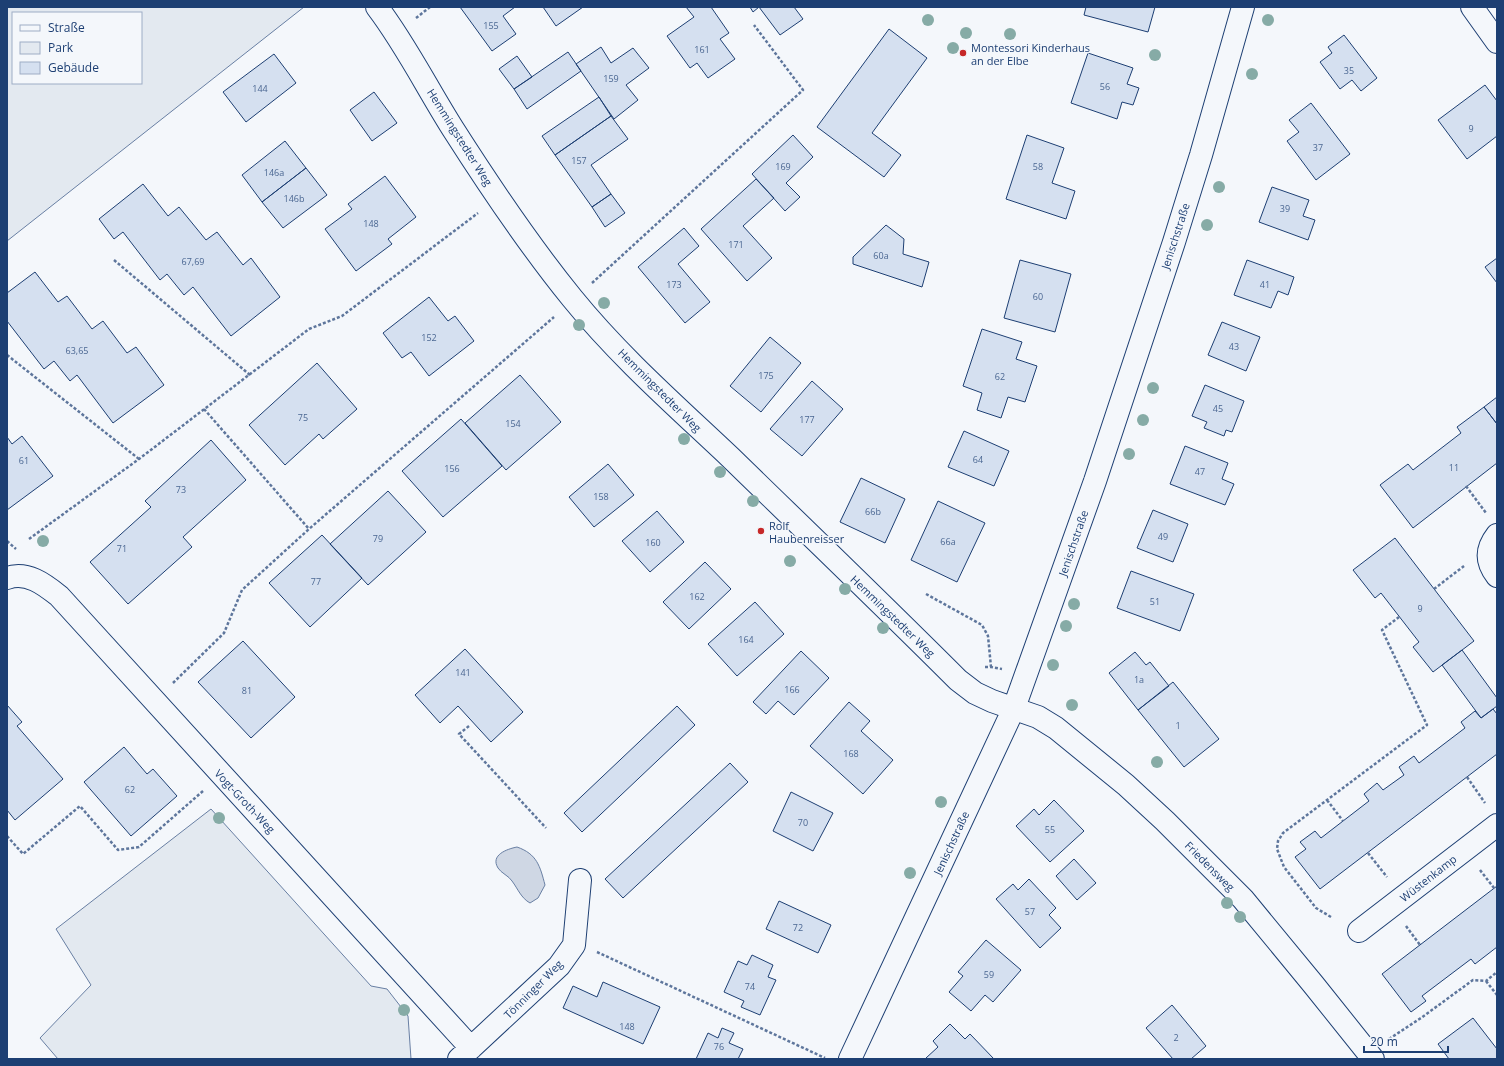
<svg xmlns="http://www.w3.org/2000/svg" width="1504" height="1066" viewBox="0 0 1504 1066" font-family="'Open Sans',sans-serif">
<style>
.green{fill:#e3e9f0;stroke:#687fa3;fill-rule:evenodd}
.water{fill:#cfd7e4;stroke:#687fa3}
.building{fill:#d5e0f0;stroke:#1d3f73}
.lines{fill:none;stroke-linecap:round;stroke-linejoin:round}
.minor-casing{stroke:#1d3f73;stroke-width:24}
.path{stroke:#5e769c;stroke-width:2.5;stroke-dasharray:3 2;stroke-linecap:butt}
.minor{stroke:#f4f7fb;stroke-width:22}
.tree{fill:#86aba6}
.poi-dot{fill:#c62828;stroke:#f4f7fb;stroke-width:1.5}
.labels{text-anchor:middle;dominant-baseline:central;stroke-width:3;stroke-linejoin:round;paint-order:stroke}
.number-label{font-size:9px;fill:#4b6792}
.poi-label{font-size:11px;fill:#1d3f73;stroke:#f4f7fb;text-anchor:start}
.street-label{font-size:11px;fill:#1d3f73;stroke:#f4f7fb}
</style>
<rect width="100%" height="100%" fill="#f4f7fb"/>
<path class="green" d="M7,7H304L7,241ZM13,13H141V83H13Z
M211,809L371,986L387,989L408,1016L411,1059H58L40,1038L91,985L56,929Z"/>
<path class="water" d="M517,847C537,854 540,866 545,885L538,898L530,903C521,898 518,889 512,881C509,876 501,873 498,868C490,855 507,849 517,847Z"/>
<path class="building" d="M460,7H515L503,16L516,34L492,51Z
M543,7H583L556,26Z
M686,7H711L729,33L720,39L735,59L708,78L697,63L690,68L667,36L694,17Z
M750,7H794L803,19L780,35L759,7L753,12Z
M1086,7H1155L1148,32L1084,15Z
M889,29L927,58L872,133L901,155L884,177L817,127Z
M1344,35L1377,78L1361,91L1352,80L1340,89L1320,62L1332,53L1328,47Z
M601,47L611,63L633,48L649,68L626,85L638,100L614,119L576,64Z
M568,52L581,71L527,109L514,89Z
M1088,53L1133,68L1127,84L1139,88L1133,105L1122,102L1117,119L1071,103Z
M274,54L296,83L246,122L223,92Z
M517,56L532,77L514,89L499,69Z
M1485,85L1497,101V136L1467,159L1438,120Z
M374,92L397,123L372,141L350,110Z
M599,97L611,116L555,155L542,136Z
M1311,103L1350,154L1316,180L1287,141L1299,132L1289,120Z
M611,116L628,139L591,165L611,194L592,207L555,155Z
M793,135L813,157L786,183L800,197L785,211L752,174Z
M1027,135L1064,148L1052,183L1075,191L1066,219L1006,199Z
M285,141L306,168L262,202L242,175Z
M306,168L327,195L283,228L262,202Z
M385,176L416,217L388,239L392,244L356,271L325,229L352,209L348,204Z
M756,179L774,198L743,226L772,258L747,281L701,229Z
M143,184L168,216L179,207L206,240L217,232L243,265L251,258L280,297L231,336L193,287L184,295L167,274L160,280L123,232L114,239L99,219Z
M1272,187L1309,200L1303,216L1315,220L1308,240L1259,222Z
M611,194L625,213L605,227L592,207Z
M886,225L904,239L903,254L929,262L922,287L853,264V257Z
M684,228L699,246L678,264L710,302L685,323L638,267Z
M1497,258V283L1485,267Z
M1020,260L1071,274L1055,332L1004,318Z
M1247,260L1294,277L1288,295L1278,291L1271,308L1234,295Z
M35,272L58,302L67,296L92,329L103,321L127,353L136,347L164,385L113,423L77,375L70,381L54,361L44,369L7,321V293Z
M429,297L448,321L455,316L474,341L429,376L411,352L402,358L383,333Z
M1222,322L1260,337L1246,371L1208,355Z
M982,329L1022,342L1016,359L1037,366L1025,402L1008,397L1001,418L977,410L982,393L963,386Z
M770,337L801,363L761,412L730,386Z
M317,363L357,409L323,439L319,434L285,465L249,425Z
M520,375L561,422L506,470L465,423Z
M812,381L843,409L802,456L770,429Z
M1205,385L1244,401L1232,432L1226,430L1224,436L1204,428L1207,422L1192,416Z
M1497,397V424L1484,407Z
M1484,407L1497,424V463L1413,528L1380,485L1408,464L1413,470L1461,433L1457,427Z
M461,419L502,466L443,517L402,471Z
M964,431L1009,451L994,486L948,467Z
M22,436L53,476L7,510V437L12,444Z
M211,440L246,480L183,537L192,547L128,604L90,562L151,507L145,501Z
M1185,446L1228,463L1222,479L1234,484L1225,505L1170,484Z
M608,464L634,495L594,527L569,497Z
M861,478L905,499L885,543L840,522Z
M388,491L426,532L368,585L330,544Z
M938,501L985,523L957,582L911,560Z
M1153,510L1188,524L1173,562L1137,548Z
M657,511L684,542L650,572L622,541Z
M322,535L362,578L310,627L269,583Z
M1395,538L1474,641L1433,672L1413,647L1419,642L1381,593L1375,598L1353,570Z
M705,562L731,589L689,629L663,602Z
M1131,571L1194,594L1180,631L1117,608Z
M755,602L784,634L737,676L708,644Z
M243,641L295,697L251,738L198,682Z
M465,649L523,712L491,742L458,706L440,723L415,695Z
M1462,650L1497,698V706L1481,718L1442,665Z
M801,651L829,678L794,715L778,701L766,714L753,702Z
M1135,652L1146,665L1150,662L1169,686L1138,710L1109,673Z
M1173,682L1219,739L1184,767L1138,710Z
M849,702L870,721L861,731L893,760L863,794L810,746Z
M7,705L22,722L17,726L63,779L15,820L7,810Z
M677,706L695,725L582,832L564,813Z
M1493,709L1497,714V754L1320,889L1295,857L1306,849L1300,842L1315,831L1321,838L1369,801L1364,794L1377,783L1383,790L1404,775L1399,767L1414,756L1419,763L1465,728L1461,722L1475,711L1481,718Z
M124,747L147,774L153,769L177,796L131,836L84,782Z
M730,763L748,782L623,898L605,879Z
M791,792L833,813L813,851L773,831Z
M1054,800L1084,831L1050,862L1016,826L1034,809L1039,815Z
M1074,859L1096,883L1077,900L1056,876Z
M1029,879L1056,908L1049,915L1061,928L1040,948L996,899L1013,884L1018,890Z
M1497,886V947L1475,964L1471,959L1422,996L1426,1001L1411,1012L1382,974Z
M779,901L831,925L818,953L766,929Z
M986,940L1021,970L993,1002L985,995L971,1011L949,992L963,976L958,972Z
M752,955L773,965L768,977L776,980L760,1015L741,1007L744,1001L724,992L738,961L747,965Z
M603,982L660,1007L643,1044L563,1008L573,986L597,997Z
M1172,1005L1206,1046L1191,1059H1173L1146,1028Z
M1473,1018L1497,1049V1059H1449L1438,1044Z
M950,1024L965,1039L970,1034L994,1059H927L926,1058L938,1047L933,1041Z
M722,1028L734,1033L729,1043L743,1049L738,1059H696L708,1033L718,1038Z"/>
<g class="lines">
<defs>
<path id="minor" d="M377,7C406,45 427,88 453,129C490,187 528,244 572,298C619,356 676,406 730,457C806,531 883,605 958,680L975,693L992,701L1038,717L1056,728L1126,785L1165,821L1243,899L1313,984L1373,1059
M1472,7L1497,42
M1497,535C1486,549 1486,562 1497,576
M7,578C27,571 44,584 59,596L471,1048
M1359,931L1497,825
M459,1059L559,966L574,945L580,880
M850,1059L1014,708L1095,481L1174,242L1201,155L1243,7"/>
</defs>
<use href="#minor" class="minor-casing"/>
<path class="path" d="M416,18L430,7
M114,260L250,375
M592,283L803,90L754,25
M7,355L139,459
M204,409L309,529
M1466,486L1486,513
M29,539L139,459L309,329L342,316L478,213
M7,541L16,549
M1434,589L1464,566
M926,594L982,625L988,636L991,667
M985,667H991L1002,669
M173,683L224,633L242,590L309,529L554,317
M469,726L459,734L546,828
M1467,777L1485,803
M1327,800L1343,821
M7,836L23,854L80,806L118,850L139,847L203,791
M1368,853L1387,877
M1480,870L1494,888
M1331,917L1316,908L1284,867L1277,849L1278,841L1283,833L1427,725L1382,630L1399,617
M1406,926L1420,945
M597,952L825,1058
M1486,981L1497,995
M1389,1039L1421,1018L1473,980L1486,981L1497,972"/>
<use href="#minor" class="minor"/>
</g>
<g class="tree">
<circle cx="928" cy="20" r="6"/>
<circle cx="1268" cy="20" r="6"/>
<circle cx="966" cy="33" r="6"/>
<circle cx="1010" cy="34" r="6"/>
<circle cx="953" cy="48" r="6"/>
<circle cx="1155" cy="55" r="6"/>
<circle cx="1252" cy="74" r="6"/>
<circle cx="1219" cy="187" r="6"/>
<circle cx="1207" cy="225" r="6"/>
<circle cx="604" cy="303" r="6"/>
<circle cx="579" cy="325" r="6"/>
<circle cx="1153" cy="388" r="6"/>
<circle cx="1143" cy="420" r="6"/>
<circle cx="684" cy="439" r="6"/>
<circle cx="1129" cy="454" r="6"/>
<circle cx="720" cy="472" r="6"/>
<circle cx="753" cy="501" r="6"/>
<circle cx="43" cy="541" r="6"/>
<circle cx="790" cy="561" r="6"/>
<circle cx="845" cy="589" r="6"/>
<circle cx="1074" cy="604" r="6"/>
<circle cx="1066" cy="626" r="6"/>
<circle cx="883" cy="628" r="6"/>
<circle cx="1053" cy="665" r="6"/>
<circle cx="1072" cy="705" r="6"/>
<circle cx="1157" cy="762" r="6"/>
<circle cx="941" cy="802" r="6"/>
<circle cx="219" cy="818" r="6"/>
<circle cx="910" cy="873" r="6"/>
<circle cx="1227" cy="903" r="6"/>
<circle cx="1240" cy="917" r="6"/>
<circle cx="404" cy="1010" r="6"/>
</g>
<g class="poi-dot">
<circle cx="963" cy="53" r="4"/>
<circle cx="761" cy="531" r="4"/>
</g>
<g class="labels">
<g class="number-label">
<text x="491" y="25">155</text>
<text x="702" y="49">161</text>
<text x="1349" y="70">35</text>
<text x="611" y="78">159</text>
<text x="1105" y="86">56</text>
<text x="260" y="88">144</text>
<text x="1471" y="128">9</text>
<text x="1318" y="147">37</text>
<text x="579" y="160">157</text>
<text x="783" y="166">169</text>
<text x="1038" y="166">58</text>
<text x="274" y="172">146a</text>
<text x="294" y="198">146b</text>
<text x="1285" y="208">39</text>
<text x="371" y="223">148</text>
<text x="736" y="244">171</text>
<text x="881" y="255">60a</text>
<text x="193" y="261">67,69</text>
<text x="674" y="284">173</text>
<text x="1265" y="284">41</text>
<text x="1038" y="296">60</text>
<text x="429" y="337">152</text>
<text x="1234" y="346">43</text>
<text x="77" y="350">63,65</text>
<text x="766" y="375">175</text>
<text x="1000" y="376">62</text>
<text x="1218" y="408">45</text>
<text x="303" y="417">75</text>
<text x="807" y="419">177</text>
<text x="513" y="423">154</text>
<text x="978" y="459">64</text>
<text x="24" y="460">61</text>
<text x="1454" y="467">11</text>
<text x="452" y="468">156</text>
<text x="1200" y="471">47</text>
<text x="181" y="489">73</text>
<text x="601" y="496">158</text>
<text x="873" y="511">66b</text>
<text x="1163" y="536">49</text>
<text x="378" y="538">79</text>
<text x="948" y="541">66a</text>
<text x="653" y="542">160</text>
<text x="122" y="548">71</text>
<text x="316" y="581">77</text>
<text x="697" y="596">162</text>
<text x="1155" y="601">51</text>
<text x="1420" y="608">9</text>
<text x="746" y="639">164</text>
<text x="463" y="672">141</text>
<text x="1139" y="679">1a</text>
<text x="792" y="689">166</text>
<text x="247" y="690">81</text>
<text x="1178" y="725">1</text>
<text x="851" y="753">168</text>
<text x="130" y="789">62</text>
<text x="803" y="822">70</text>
<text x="1050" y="829">55</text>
<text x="1030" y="911">57</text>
<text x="798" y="927">72</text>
<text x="989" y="974">59</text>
<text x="750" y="986">74</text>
<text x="627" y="1026">148</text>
<text x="1176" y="1037">2</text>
<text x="719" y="1046">76</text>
</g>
<g class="poi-label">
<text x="971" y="47">Montessori Kinderhaus<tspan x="971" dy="13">an der Elbe</tspan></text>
<text x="769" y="525">Rolf<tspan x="769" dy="13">Haubenreisser</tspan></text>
</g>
<g class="street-label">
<text transform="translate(460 137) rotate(58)">Hemmingstedter Weg</text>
<text transform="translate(1175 236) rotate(-72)">Jenischstraße</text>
<text transform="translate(660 390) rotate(45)">Hemmingstedter Weg</text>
<text transform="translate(1073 543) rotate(-71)">Jenischstraße</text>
<text transform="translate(893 616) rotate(44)">Hemmingstedter Weg</text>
<text transform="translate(245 801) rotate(47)">Vogt-Groth-Weg</text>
<text transform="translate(951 843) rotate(-65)">Jenischstraße</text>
<text transform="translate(1210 866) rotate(45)">Friedensweg</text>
<text transform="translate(1428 878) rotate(-38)">Wüstenkamp</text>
<text transform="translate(533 989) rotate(-45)">Tönninger Weg</text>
</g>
</g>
<rect width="1504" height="1066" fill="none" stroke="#1d3f73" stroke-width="16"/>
<rect x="12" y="12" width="130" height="72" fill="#f4f7fb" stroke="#9eadc5"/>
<rect x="20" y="25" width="20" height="6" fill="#f4f7fb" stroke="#9eadc5"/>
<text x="48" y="32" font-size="12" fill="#1d3f73">Straße</text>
<rect x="20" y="42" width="20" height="12" fill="#e3e9f0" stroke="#9eadc5"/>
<text x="48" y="52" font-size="12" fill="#1d3f73">Park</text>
<rect x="20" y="62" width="20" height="12" fill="#d5e0f0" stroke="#9eadc5"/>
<text x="48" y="72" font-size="12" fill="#1d3f73">Gebäude</text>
<path d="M1364 1046v6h84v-6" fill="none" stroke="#1d3f73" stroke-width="2"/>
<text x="1370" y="1046" font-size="12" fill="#1d3f73" stroke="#f4f7fb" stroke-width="3" paint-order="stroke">20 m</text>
</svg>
